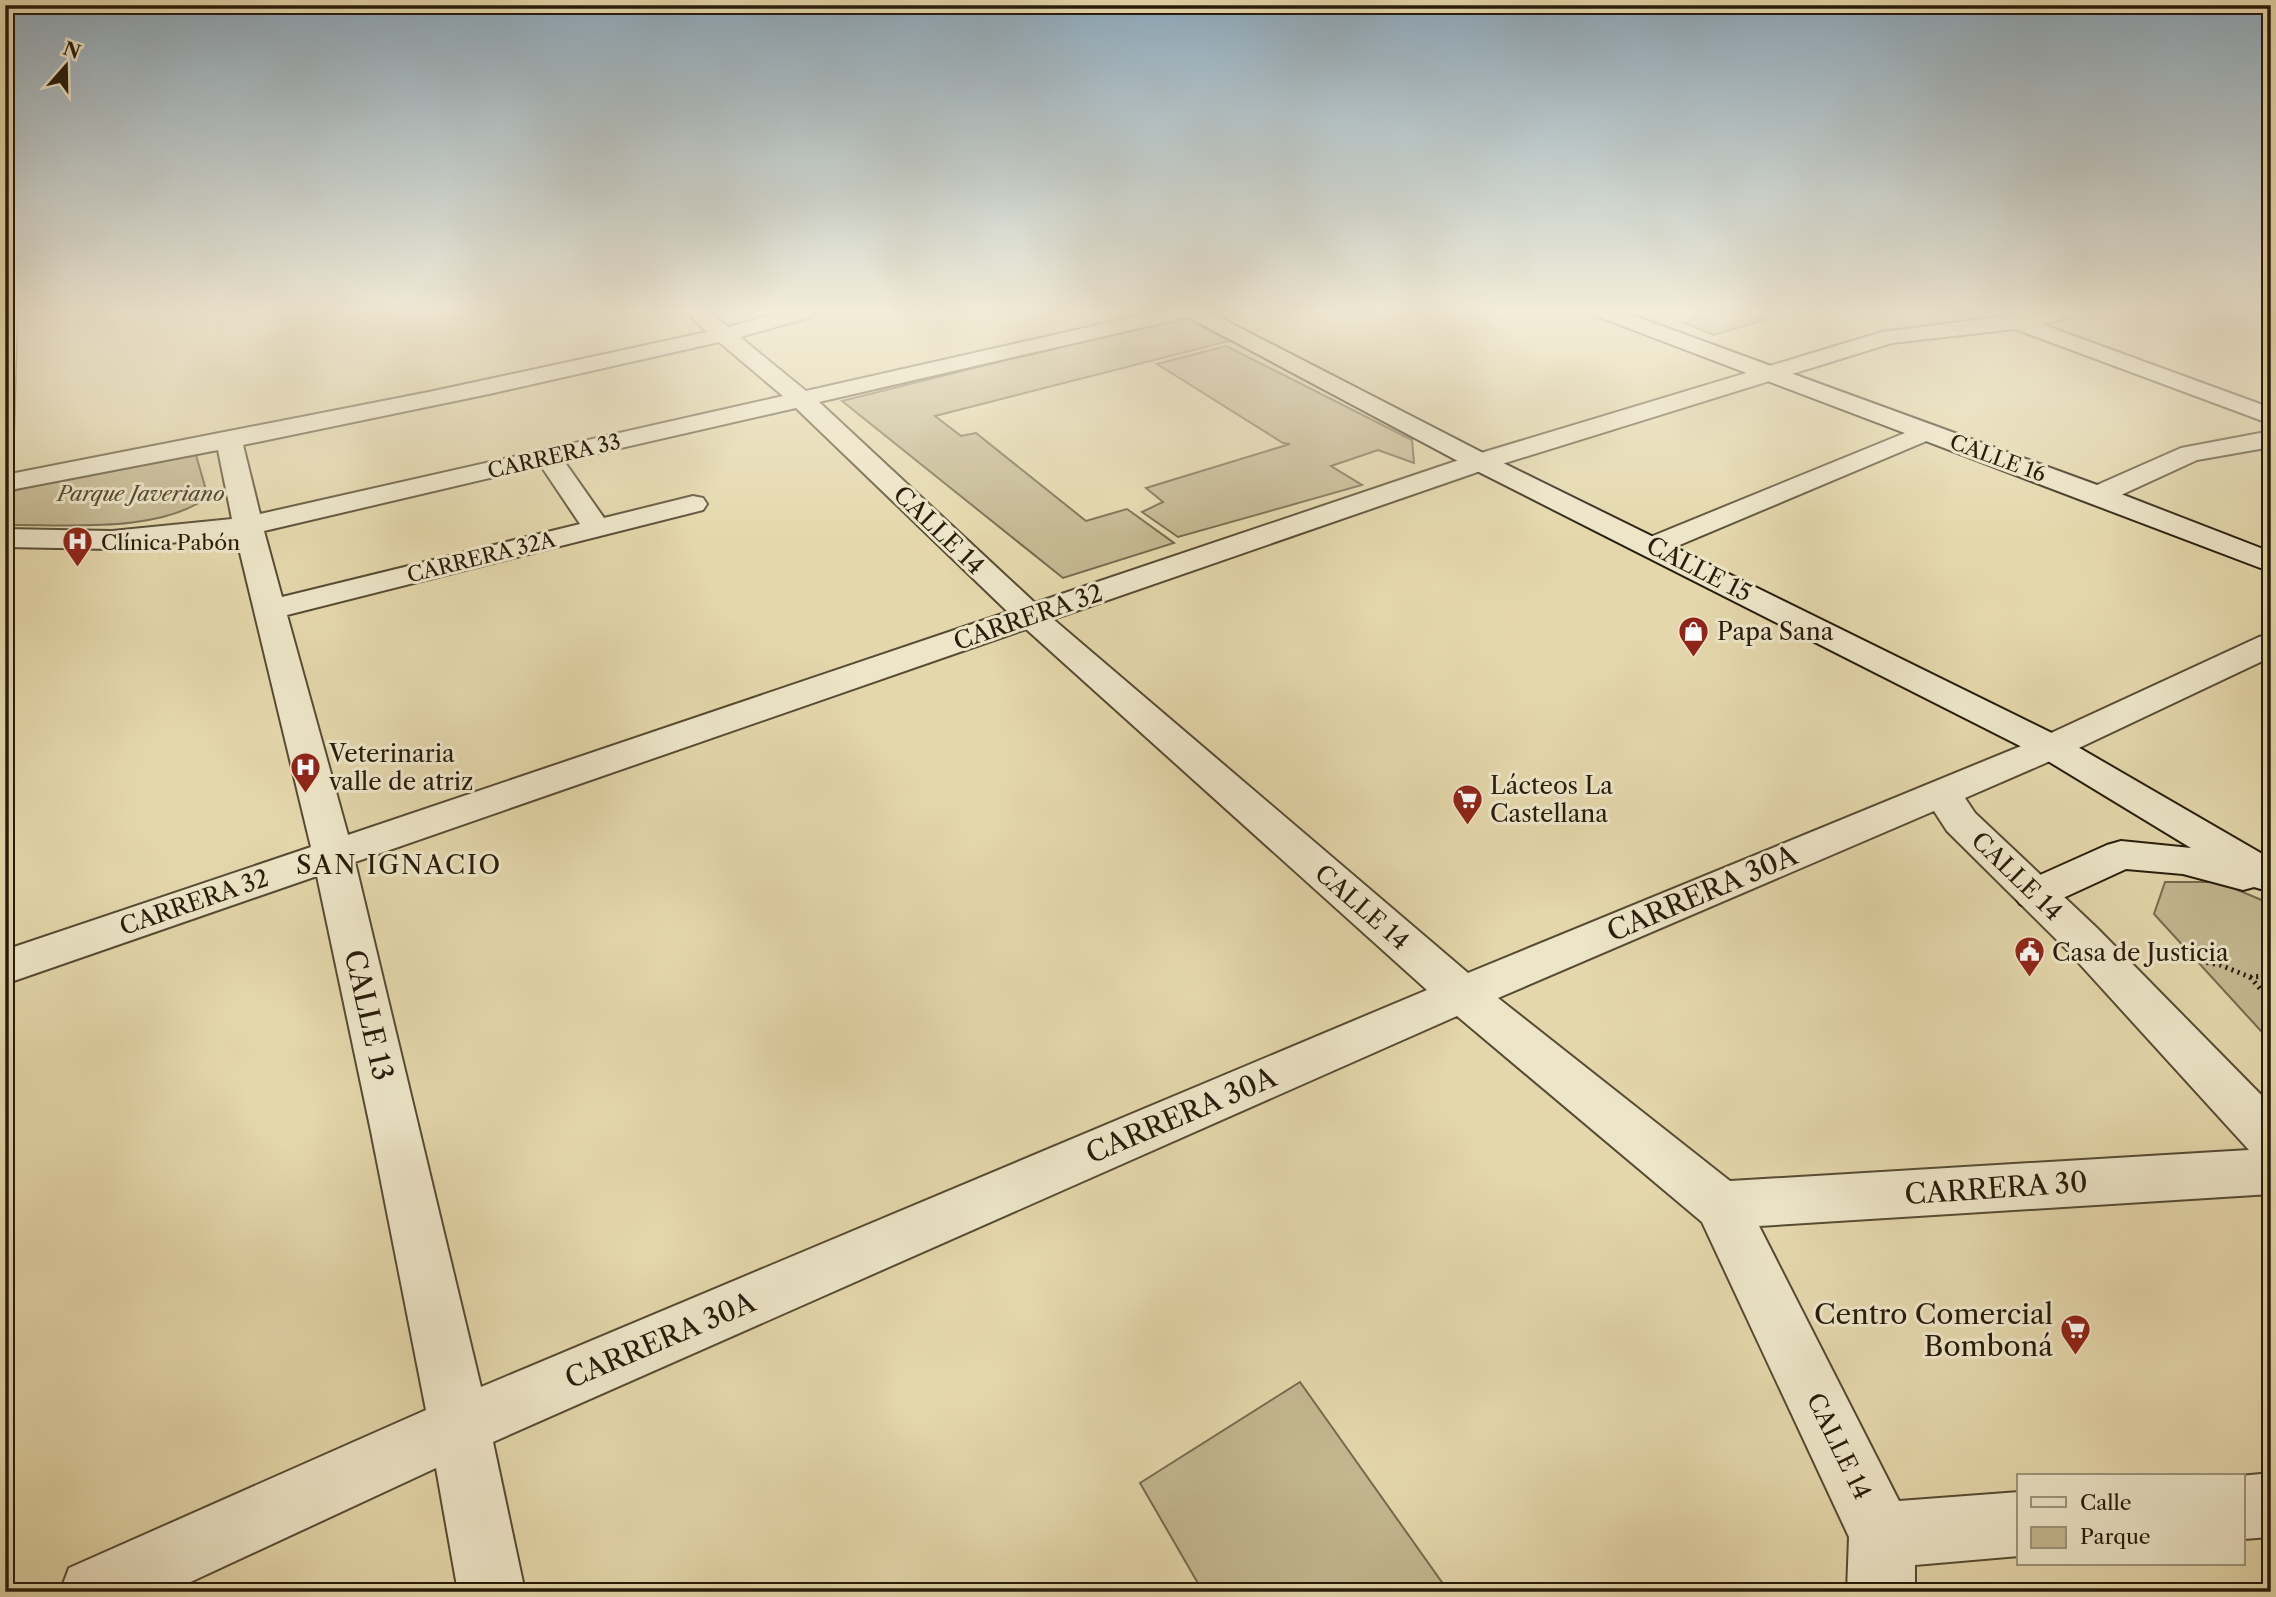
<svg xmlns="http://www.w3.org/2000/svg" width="2276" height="1597" viewBox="0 0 2276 1597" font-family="'Libre Caslon Text',serif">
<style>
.green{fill:#c4b790;stroke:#766a4e;stroke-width:2}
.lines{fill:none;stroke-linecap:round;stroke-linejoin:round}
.lane-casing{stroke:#574b33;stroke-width:3}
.street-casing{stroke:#574b33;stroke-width:4}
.secondary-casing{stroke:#281c0b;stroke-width:4}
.path{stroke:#281c0b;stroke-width:5;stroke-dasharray:2 4.5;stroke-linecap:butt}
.lane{fill:#ede5c8;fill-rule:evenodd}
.street{fill:#ede5c8;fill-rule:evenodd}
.secondary{fill:#ede5c8;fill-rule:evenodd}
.labels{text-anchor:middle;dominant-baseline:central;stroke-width:6;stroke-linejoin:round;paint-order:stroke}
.far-street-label{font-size:21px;fill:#281c0b;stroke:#ede5c8}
.far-park-label{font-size:21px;font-style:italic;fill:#574a33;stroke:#ede5c8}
.far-poi-label{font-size:21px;fill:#281c0b;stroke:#ede5c8;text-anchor:start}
.street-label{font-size:24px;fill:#281c0b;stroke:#ede5c8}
.poi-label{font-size:24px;fill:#281c0b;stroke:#ede5c8;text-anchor:start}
.neighbourhood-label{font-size:26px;letter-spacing:2px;fill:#281c0b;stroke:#ede5c8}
.near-street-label{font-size:28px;fill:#281c0b;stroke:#ede5c8}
.near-poi-label{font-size:28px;fill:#281c0b;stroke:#ede5c8;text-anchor:end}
</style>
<rect width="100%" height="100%" fill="#e4d7ab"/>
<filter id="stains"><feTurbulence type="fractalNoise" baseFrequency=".00286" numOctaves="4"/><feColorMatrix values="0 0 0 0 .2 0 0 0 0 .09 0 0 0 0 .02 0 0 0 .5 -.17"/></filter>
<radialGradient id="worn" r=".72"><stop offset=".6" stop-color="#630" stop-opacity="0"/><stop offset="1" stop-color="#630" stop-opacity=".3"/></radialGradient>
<path class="green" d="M1716,313H1743L1764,320L1714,335L1684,323Z
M1182,316L1229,341L935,416L961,436L976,433L1086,521L1127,509L1174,543L1063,578L842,401Z
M1226,346L1412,440L1414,463L1378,450L1331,466L1362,485L1178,537L1142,512L1163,502L1146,488L1290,444L1283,443L1157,364Z
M196,455L208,497C157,534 66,524 5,525V493L39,484Z
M2165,882H2219L2271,904V1042L2154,914Z
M1300,1382L1446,1588L1440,1592H1203L1140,1483Z"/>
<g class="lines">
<defs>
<path id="lane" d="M5,313H17L13,451L5,456Z"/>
<path id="street" d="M688,313H711L728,327L780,313H814L811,317L740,337L806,391L1151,313H1189L1186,317L1179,319L819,402L1035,603L1471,456L1882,332L2030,313H2073L2070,317L2041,324L2271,408V424L2015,329L1892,343L1489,468L1053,619L1468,973L2038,739L2259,637L2271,634V657L2064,755L1965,798L1975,813L2097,928L2271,1105V1194L1759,1226L1899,1501L2019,1492V1556L1915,1565V1592H1847L1849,1537L1702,1222L1457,1016L493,1442L525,1592H458L436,1468L169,1592H60L69,1568L426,1410L371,1131L317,876L5,984V950L311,847L236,536L112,549L5,547V529L112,531L232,519L218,450L5,491V475L429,392L707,332ZM719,342L783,396L260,514L243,445L489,394ZM796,408L1008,612L348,835L287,615L703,510L707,504L703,498L693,496L604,518L564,461ZM541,466L580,524L282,597L264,531ZM1026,629L1427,990L481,1387L355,862ZM1934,811L1947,831L2067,950L2249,1150L1730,1181L1498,998Z
M1927,424L1936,427L1940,432L1936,437L1663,552L1653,555L1643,552L1638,546L1643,540Z
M2271,431V447L2197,460L2108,501L2098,503L2088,501L2084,495L2088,489L2181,448Z
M2271,1473V1537L2243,1539V1476H2240Z"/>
<path id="secondary" d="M1185,313H1211L1489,456L2064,739L2271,859V892L2254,887L2243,890L2183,874L2126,869L2050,904L2035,909L2020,904L2014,894L2020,884L2107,845L2121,841L2191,848L2038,755L1471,468L1188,317Z
M1596,313H1626L2108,489L2271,552V572L1599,317Z"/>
</defs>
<use href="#lane" class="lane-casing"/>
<use href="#street" class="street-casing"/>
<use href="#secondary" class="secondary-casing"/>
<path class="path" d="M2162,954L2220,965L2250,977L2271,976
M2250,977L2271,1001"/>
<use href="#lane" class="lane"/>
<use href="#street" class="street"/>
<use href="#secondary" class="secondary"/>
</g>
<linearGradient id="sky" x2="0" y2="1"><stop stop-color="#8da8ba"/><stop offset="0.58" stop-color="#f3edd9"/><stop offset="1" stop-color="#f3edd9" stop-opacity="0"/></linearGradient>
<rect width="2276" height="537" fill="url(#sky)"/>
<defs>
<symbol id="hospital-pin" viewBox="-11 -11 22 30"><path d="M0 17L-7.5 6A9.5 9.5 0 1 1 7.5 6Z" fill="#8f2418" stroke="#ede5c8"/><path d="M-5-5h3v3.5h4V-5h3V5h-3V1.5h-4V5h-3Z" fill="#fff"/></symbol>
<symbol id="shop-pin" viewBox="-11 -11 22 30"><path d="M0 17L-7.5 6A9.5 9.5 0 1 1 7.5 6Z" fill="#8f2418" stroke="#ede5c8"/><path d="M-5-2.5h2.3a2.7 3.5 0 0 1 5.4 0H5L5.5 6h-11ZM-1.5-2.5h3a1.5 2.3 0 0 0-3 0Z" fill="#fff"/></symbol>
<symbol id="supermarket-pin" viewBox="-11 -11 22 30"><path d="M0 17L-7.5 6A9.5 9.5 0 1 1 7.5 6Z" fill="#8f2418" stroke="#ede5c8"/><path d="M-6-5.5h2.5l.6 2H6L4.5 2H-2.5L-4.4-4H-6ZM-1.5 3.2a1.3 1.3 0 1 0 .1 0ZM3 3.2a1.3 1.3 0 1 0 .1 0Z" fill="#fff"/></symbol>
<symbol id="civic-pin" viewBox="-11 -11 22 30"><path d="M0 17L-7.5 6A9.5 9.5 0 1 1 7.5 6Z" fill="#8f2418" stroke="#ede5c8"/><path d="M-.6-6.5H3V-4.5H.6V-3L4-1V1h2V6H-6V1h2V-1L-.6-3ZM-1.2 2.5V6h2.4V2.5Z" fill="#fff"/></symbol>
</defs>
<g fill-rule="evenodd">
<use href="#hospital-pin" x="60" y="524" width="35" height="47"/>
<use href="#shop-pin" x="1676" y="614" width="35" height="47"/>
<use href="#hospital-pin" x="288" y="750" width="35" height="47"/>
<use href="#supermarket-pin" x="1450" y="782" width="35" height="47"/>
<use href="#civic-pin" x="2012" y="934" width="35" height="47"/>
<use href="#supermarket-pin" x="2058" y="1312" width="35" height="47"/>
</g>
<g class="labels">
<g class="far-street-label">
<text transform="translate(554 456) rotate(-13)">CARRERA 33</text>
<text transform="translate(1998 458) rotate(20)">CALLE 16</text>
<text transform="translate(481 557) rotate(-14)">CARRERA 32A</text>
</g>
<g class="far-park-label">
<text x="141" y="493">Parque Javeriano</text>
</g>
<g class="far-poi-label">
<text x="101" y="542">Clínica Pabón</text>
</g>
<g class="street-label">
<text transform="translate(939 530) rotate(44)">CALLE 14</text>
<text transform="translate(1699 569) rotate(27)">CALLE 15</text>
<text transform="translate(1028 617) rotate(-19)">CARRERA 32</text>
<text transform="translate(2017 876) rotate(44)">CALLE 14</text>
<text transform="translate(194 902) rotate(-19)">CARRERA 32</text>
<text transform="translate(1362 907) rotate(41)">CALLE 14</text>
<text transform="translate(1839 1446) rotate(64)">CALLE 14</text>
</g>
<g class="poi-label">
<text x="1717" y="631">Papa Sana</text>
<text x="329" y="753">Veterinaria<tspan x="329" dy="28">valle de atriz</tspan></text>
<text x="1490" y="785">Lácteos La<tspan x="1490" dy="28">Castellana</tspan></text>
<text x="2052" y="952">Casa de Justicia</text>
</g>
<g class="neighbourhood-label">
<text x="399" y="865">SAN IGNACIO</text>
</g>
<g class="near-street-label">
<text transform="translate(1702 893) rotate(-23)">CARRERA 30A</text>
<text transform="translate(369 1015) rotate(77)">CALLE 13</text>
<text transform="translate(1181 1115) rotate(-23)">CARRERA 30A</text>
<text transform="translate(1996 1188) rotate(-4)">CARRERA 30</text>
<text transform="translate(660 1340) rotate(-23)">CARRERA 30A</text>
</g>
<g class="near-poi-label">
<text x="2053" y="1314">Centro Comercial<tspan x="2053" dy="32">Bomboná</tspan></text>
</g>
</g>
<rect width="2276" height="1597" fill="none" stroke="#e4d7ab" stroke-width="28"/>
<rect x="7" y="7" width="2262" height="1583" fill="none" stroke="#281c0b" stroke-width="3.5"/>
<rect x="14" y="14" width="2248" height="1569" fill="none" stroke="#281c0b" stroke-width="2"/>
<rect x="2017" y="1474" width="228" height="91" fill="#ede5c8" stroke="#9e957c" stroke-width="2"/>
<rect x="2031" y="1497" width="35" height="10" fill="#ede5c8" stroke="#9e957c" stroke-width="2"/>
<text x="2080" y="1510" font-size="21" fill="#281c0b">Calle</text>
<rect x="2031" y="1527" width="35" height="21" fill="#c4b790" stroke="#9e957c" stroke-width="2"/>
<text x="2080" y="1544" font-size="21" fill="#281c0b">Parque</text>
<g transform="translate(66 66) rotate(20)" stroke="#ede5c8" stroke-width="5" paint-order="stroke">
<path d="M0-5L12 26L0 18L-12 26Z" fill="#281c0b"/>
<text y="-10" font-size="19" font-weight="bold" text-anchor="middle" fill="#281c0b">N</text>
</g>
<rect width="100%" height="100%" filter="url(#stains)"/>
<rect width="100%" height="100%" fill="url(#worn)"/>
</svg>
